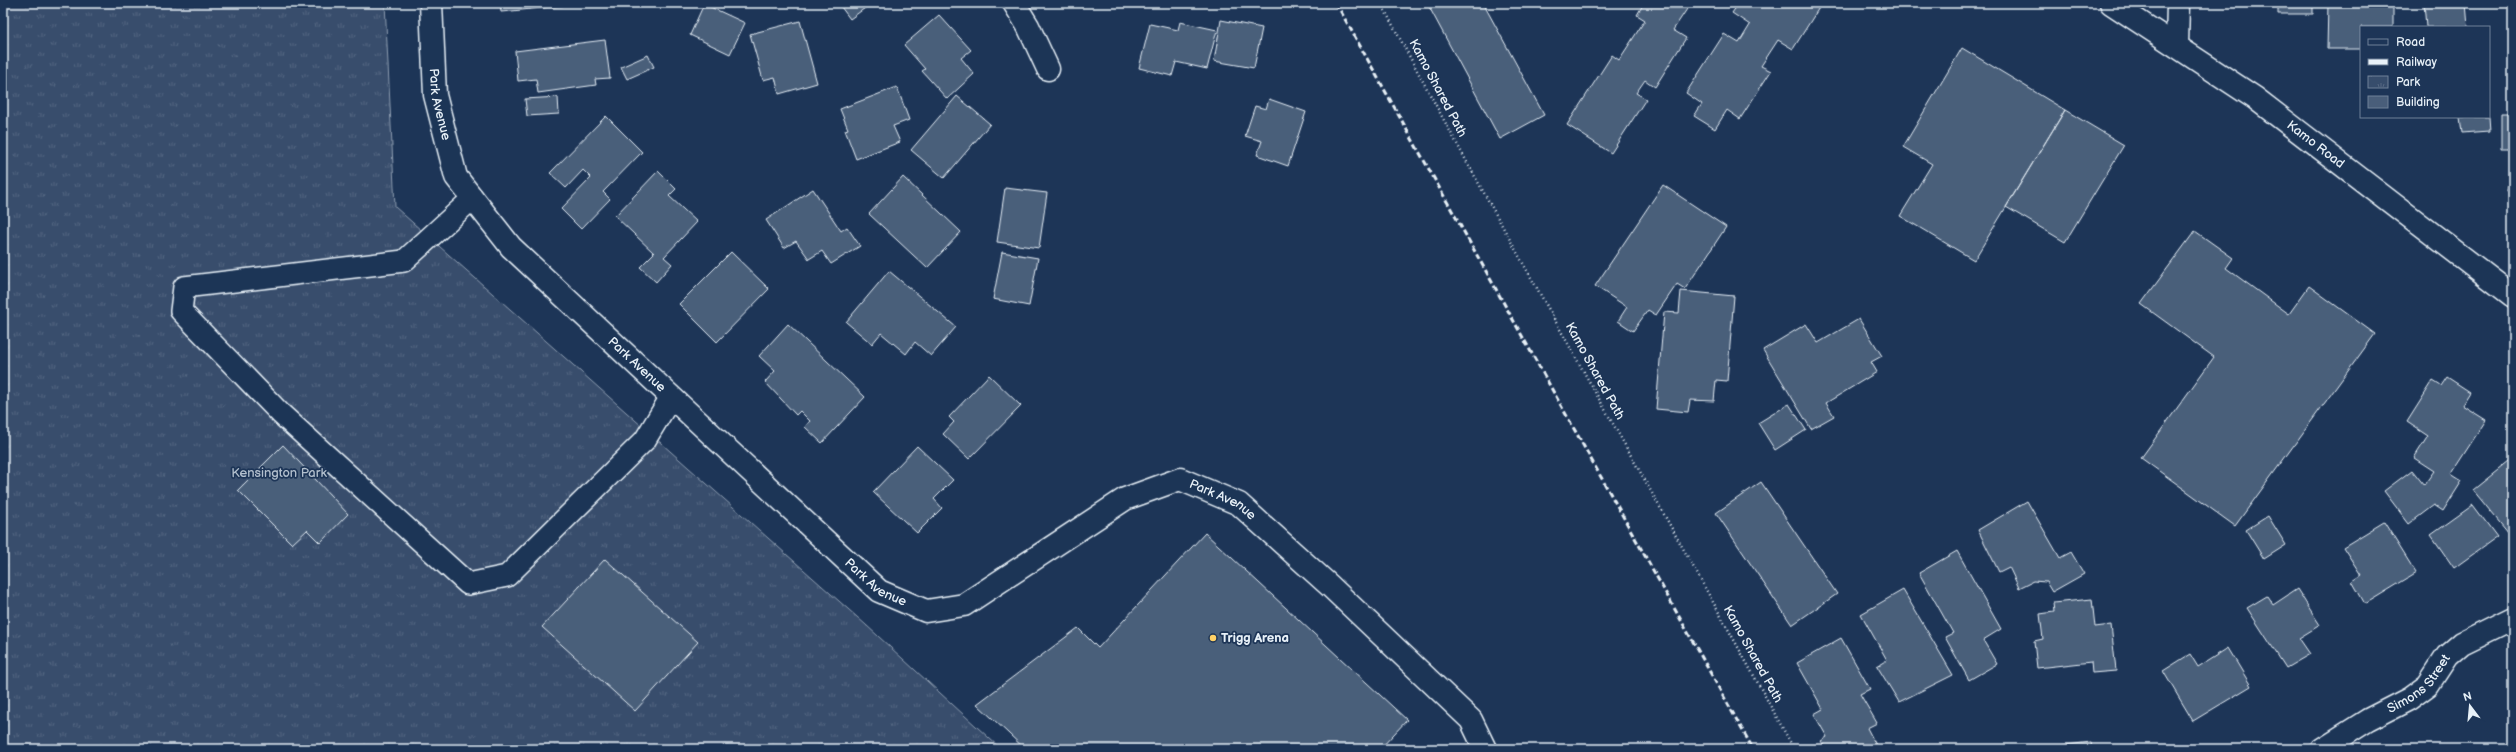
<svg xmlns="http://www.w3.org/2000/svg" width="2516" height="752" viewBox="0 0 2516 752" font-family="'Balsamiq Sans',sans-serif">
<style>
.park{fill:url(#park-tufts);stroke:#909fb2}
.building{fill:#495e7a;stroke:#e8f1f8}
.lines{fill:none;stroke-linecap:round;stroke-linejoin:round}
.lane-casing{stroke:#e8f1f8;stroke-width:24}
.street-casing{stroke:#e8f1f8;stroke-width:25}
.secondary-casing{stroke:#e8f1f8;stroke-width:25}
.path{stroke:#e8f1f8;stroke-width:2.5;stroke-dasharray:1 3;stroke-linecap:butt}
.lane{stroke:#1d3557;stroke-width:21}
.street{stroke:#1d3557;stroke-width:22}
.secondary{stroke:#1d3557;stroke-width:22}
.rail{stroke:#e8f1f8;stroke-width:3;stroke-dasharray:6 3;stroke-linecap:butt}
.poi-dot{fill:#ffd166;stroke:#1d3557;stroke-width:1.5}
.labels{text-anchor:middle;dominant-baseline:central;stroke-width:3.5;stroke-linejoin:round;paint-order:stroke}
.street-label{font-size:13px;fill:#e8f1f8;stroke:#1d3557}
.park-label{font-size:13px;fill:#b3c0ce;stroke:#1d3557}
.poi-label{font-size:13px;font-weight:bold;fill:#e8f1f8;stroke:#1d3557;text-anchor:start}
</style>
<defs>
<pattern id="park-tufts" width="24" height="20" patternUnits="userSpaceOnUse"><rect width="24" height="20" fill="#374d6c"/><path d="M3 7l-1-3M5 7V3M7 7l1-3M15 17l-1-3M17 17v-4M19 17l1-3" fill="none" stroke="#546782"/></pattern>
</defs>
<rect width="100%" height="100%" fill="#1d3557"/>
<filter id="ink" filterUnits="userSpaceOnUse"><feTurbulence type="fractalNoise" baseFrequency=".025" numOctaves="2"/><feDisplacementMap in="SourceGraphic" scale="8" xChannelSelector="R" yChannelSelector="G"/><feConvolveMatrix kernelMatrix="1 2 1 2 8 2 1 2 1" color-interpolation-filters="sRGB"/></filter>
<g filter="url(#ink)">
<path class="park" d="M3,3H385L395,207L866,625L1001,749H3Z"/>
<path class="building" d="M500,3H562L563,6L501,12Z
M838,3H872L850,19Z
M1427,3H1483L1544,115L1500,139Z
M1644,3H1691L1673,30L1686,38L1655,87L1645,80L1636,93L1646,99L1611,153L1567,125L1612,55L1619,60L1645,20L1637,15Z
M1739,3H1822L1793,49L1778,40L1761,66L1771,71L1740,119L1727,110L1715,129L1694,116L1702,104L1686,93L1724,34L1739,43L1750,25L1732,13Z
M2278,3H2313V14H2278Z
M2328,3H2393V27H2361V49H2327Z
M2424,3H2466L2468,27H2426Z
M704,4L745,23L730,54L690,35Z
M939,15L971,50L961,58L974,74L947,99L922,71L925,69L904,45Z
M1221,20L1262,28L1254,68L1214,61Z
M800,21L817,83L779,94L775,77L763,80L750,34Z
M1180,22L1217,30L1207,69L1176,62L1172,76L1139,68L1150,24L1178,30Z
M605,40L610,78L595,79L596,85L538,93L536,79L518,81L515,51Z
M1962,48L2065,110L1974,260L1900,216L1932,164L1903,147Z
M648,55L654,67L627,79L621,67Z
M897,87L909,120L893,126L900,142L856,159L845,130L848,129L840,109Z
M957,96L990,124L944,178L911,150Z
M558,97L559,114L527,116L525,99Z
M1269,99L1306,112L1288,166L1257,155L1262,141L1245,136L1255,106L1266,109Z
M2065,110L2124,145L2065,242L2006,207Z
M2501,113H2513V149H2501Z
M606,116L642,152L603,192L610,199L581,229L561,209L591,178L583,170L566,188L550,173Z
M2460,117H2489L2490,131L2462,133Z
M2513,156V192L2507,191Z
M658,171L676,189L669,196L697,222L664,257L672,264L656,282L640,267L654,253L615,216Z
M903,177L961,232L927,268L869,214Z
M1663,185L1726,227L1685,289L1677,284L1656,315L1648,310L1633,331L1618,321L1627,307L1595,286Z
M1005,188L1047,193L1039,248L997,242Z
M813,189L841,231L847,227L860,246L831,264L822,251L809,259L796,241L784,248L766,220Z
M2195,231L2233,258L2226,268L2289,314L2309,286L2375,334L2235,526L2141,458L2214,357L2141,304Z
M731,252L769,289L717,342L679,304Z
M1002,252L1038,258L1029,306L993,299Z
M889,271L956,327L931,356L915,342L906,354L881,333L872,344L846,322Z
M1681,291L1734,296L1727,381L1716,380L1714,401L1690,400L1688,412L1656,409L1664,312L1679,313Z
M1859,319L1882,356L1871,362L1877,372L1826,403L1834,416L1811,429L1763,350L1806,324L1818,343Z
M788,324L865,397L822,443L805,427L810,421L800,411L796,415L765,382L775,371L759,356Z
M989,375L1021,406L969,459L943,434L954,422L949,417Z
M2447,377L2470,392L2462,405L2486,420L2451,474L2462,481L2443,511L2434,505L2409,524L2384,491L2412,470L2424,485L2434,471L2414,458L2428,436L2407,422L2433,381L2441,386Z
M1789,404L1806,430L1775,450L1758,423Z
M283,445L348,514L320,543L307,530L292,544L238,490Z
M917,446L953,480L934,499L942,508L917,533L873,492Z
M2513,458V530L2509,534L2473,490Z
M1761,482L1837,594L1792,625L1716,513Z
M2027,501L2060,558L2071,552L2084,574L2052,592L2046,582L2033,581L2019,588L2009,567L1999,572L1978,530Z
M2473,505L2497,537L2454,568L2431,535Z
M2268,516L2286,545L2264,559L2246,530Z
M2384,522L2416,573L2365,604L2352,581L2361,575L2343,547Z
M1205,533L1407,720L1380,749H1025L977,704L1078,628L1098,648Z
M1957,551L2001,629L1983,640L1997,664L1969,680L1945,637L1953,633L1919,573Z
M605,559L698,642L635,711L542,627Z
M2297,589L2320,625L2299,638L2310,654L2286,668L2247,608L2267,596L2273,605Z
M1903,590L1953,675L1899,702L1877,666L1887,660L1861,614Z
M2092,599L2095,627L2111,625L2116,671L2092,673L2091,662L2037,668L2034,641L2043,639L2040,614L2054,612L2053,603Z
M1841,638L1870,689L1860,694L1877,723L1867,728L1878,749H1826L1821,741L1827,737L1814,714L1823,709L1797,663Z
M2228,648L2251,686L2193,721L2163,671L2190,654L2198,667Z
M2091,742L2092,749H2034Z"/>
<g class="lines">
<defs>
<path id="lane" d="M473,198L404,261L184,287L181,311L281,414L468,584L507,576L645,440L671,397"/>
<g id="street">
<path id="s1" d="M431,3L435,95L456,177L511,247L879,591L926,611L964,605L1125,499L1180,479L1239,504L1330,586L1471,720L1485,749"/>
<path d="M1014,3L1028,26L1048,69"/>
<path d="M2177,46L2178,3"/>
<path id="s2" d="M2322,749L2368,720L2409,699L2428,685L2447,656L2462,643L2513,618"/>
</g>
<g id="secondary">
<path id="s3" d="M2111,3L2255,98L2513,296"/>
</g>
</defs>
<use href="#lane" class="lane-casing"/>
<use href="#street" class="street-casing"/>
<use href="#secondary" class="secondary-casing"/>
<path class="path" d="M1381,3C1514,254 1658,499 1794,749"/>
<use href="#lane" class="lane"/>
<use href="#street" class="street"/>
<use href="#secondary" class="secondary"/>
<path class="rail" d="M1336,3L1753,749"/>
</g>
</g>
<circle class="poi-dot" cx="1213" cy="638" r="4"/>
<g class="labels">
<g class="street-label">
<text transform="translate(1438 88) rotate(62)">Kamo Shared Path</text>
<text stroke="none"><textPath href="#s1" startOffset="102">Park Avenue</textPath></text>
<text stroke="none"><textPath href="#s3" startOffset="249">Kamo Road</textPath></text>
<text stroke="none"><textPath href="#s1" startOffset="438">Park Avenue</textPath></text>
<text transform="translate(1595 371) rotate(61)">Kamo Shared Path</text>
<text stroke="none"><textPath href="#s1" startOffset="1158">Park Avenue</textPath></text>
<text stroke="none"><textPath href="#s1" startOffset="762">Park Avenue</textPath></text>
<text transform="translate(1753 654) rotate(61)">Kamo Shared Path</text>
<text stroke="none"><textPath href="#s2" startOffset="118">Simons Street</textPath></text>
</g>
<g class="park-label">
<text x="279" y="473">Kensington Park</text>
</g>
<g class="poi-label">
<text x="1221" y="638">Trigg Arena</text>
</g>
</g>
<rect width="2516" height="752" fill="none" stroke="#1d3557" stroke-width="16"/>
<rect x="8" y="8" width="2500" height="736" fill="none" stroke="#e8f1f8" stroke-width="1.5" filter="url(#ink)"/>
<rect x="2360" y="26" width="130" height="92" fill="#1d3557" stroke="#6e8097"/>
<rect x="2368" y="39" width="20" height="6" fill="#1d3557" stroke="#6e8097"/>
<text x="2396" y="46" font-size="12" fill="#e8f1f8">Road</text>
<rect x="2368" y="59" width="20" height="6" fill="#e8f1f8" stroke="#6e8097"/>
<text x="2396" y="66" font-size="12" fill="#e8f1f8">Railway</text>
<rect x="2368" y="76" width="20" height="12" fill="url(#park-tufts)" stroke="#6e8097"/>
<text x="2396" y="86" font-size="12" fill="#e8f1f8">Park</text>
<rect x="2368" y="96" width="20" height="12" fill="#495e7a" stroke="#6e8097"/>
<text x="2396" y="106" font-size="12" fill="#e8f1f8">Building</text>
<g transform="translate(2470 706) rotate(344)" stroke="#1d3557" stroke-width="3" paint-order="stroke">
<path d="M0-3L7 15L0 10L-7 15Z" fill="#e8f1f8"/>
<text y="-6" font-size="11" font-weight="bold" text-anchor="middle" fill="#e8f1f8">N</text>
</g>
</svg>
